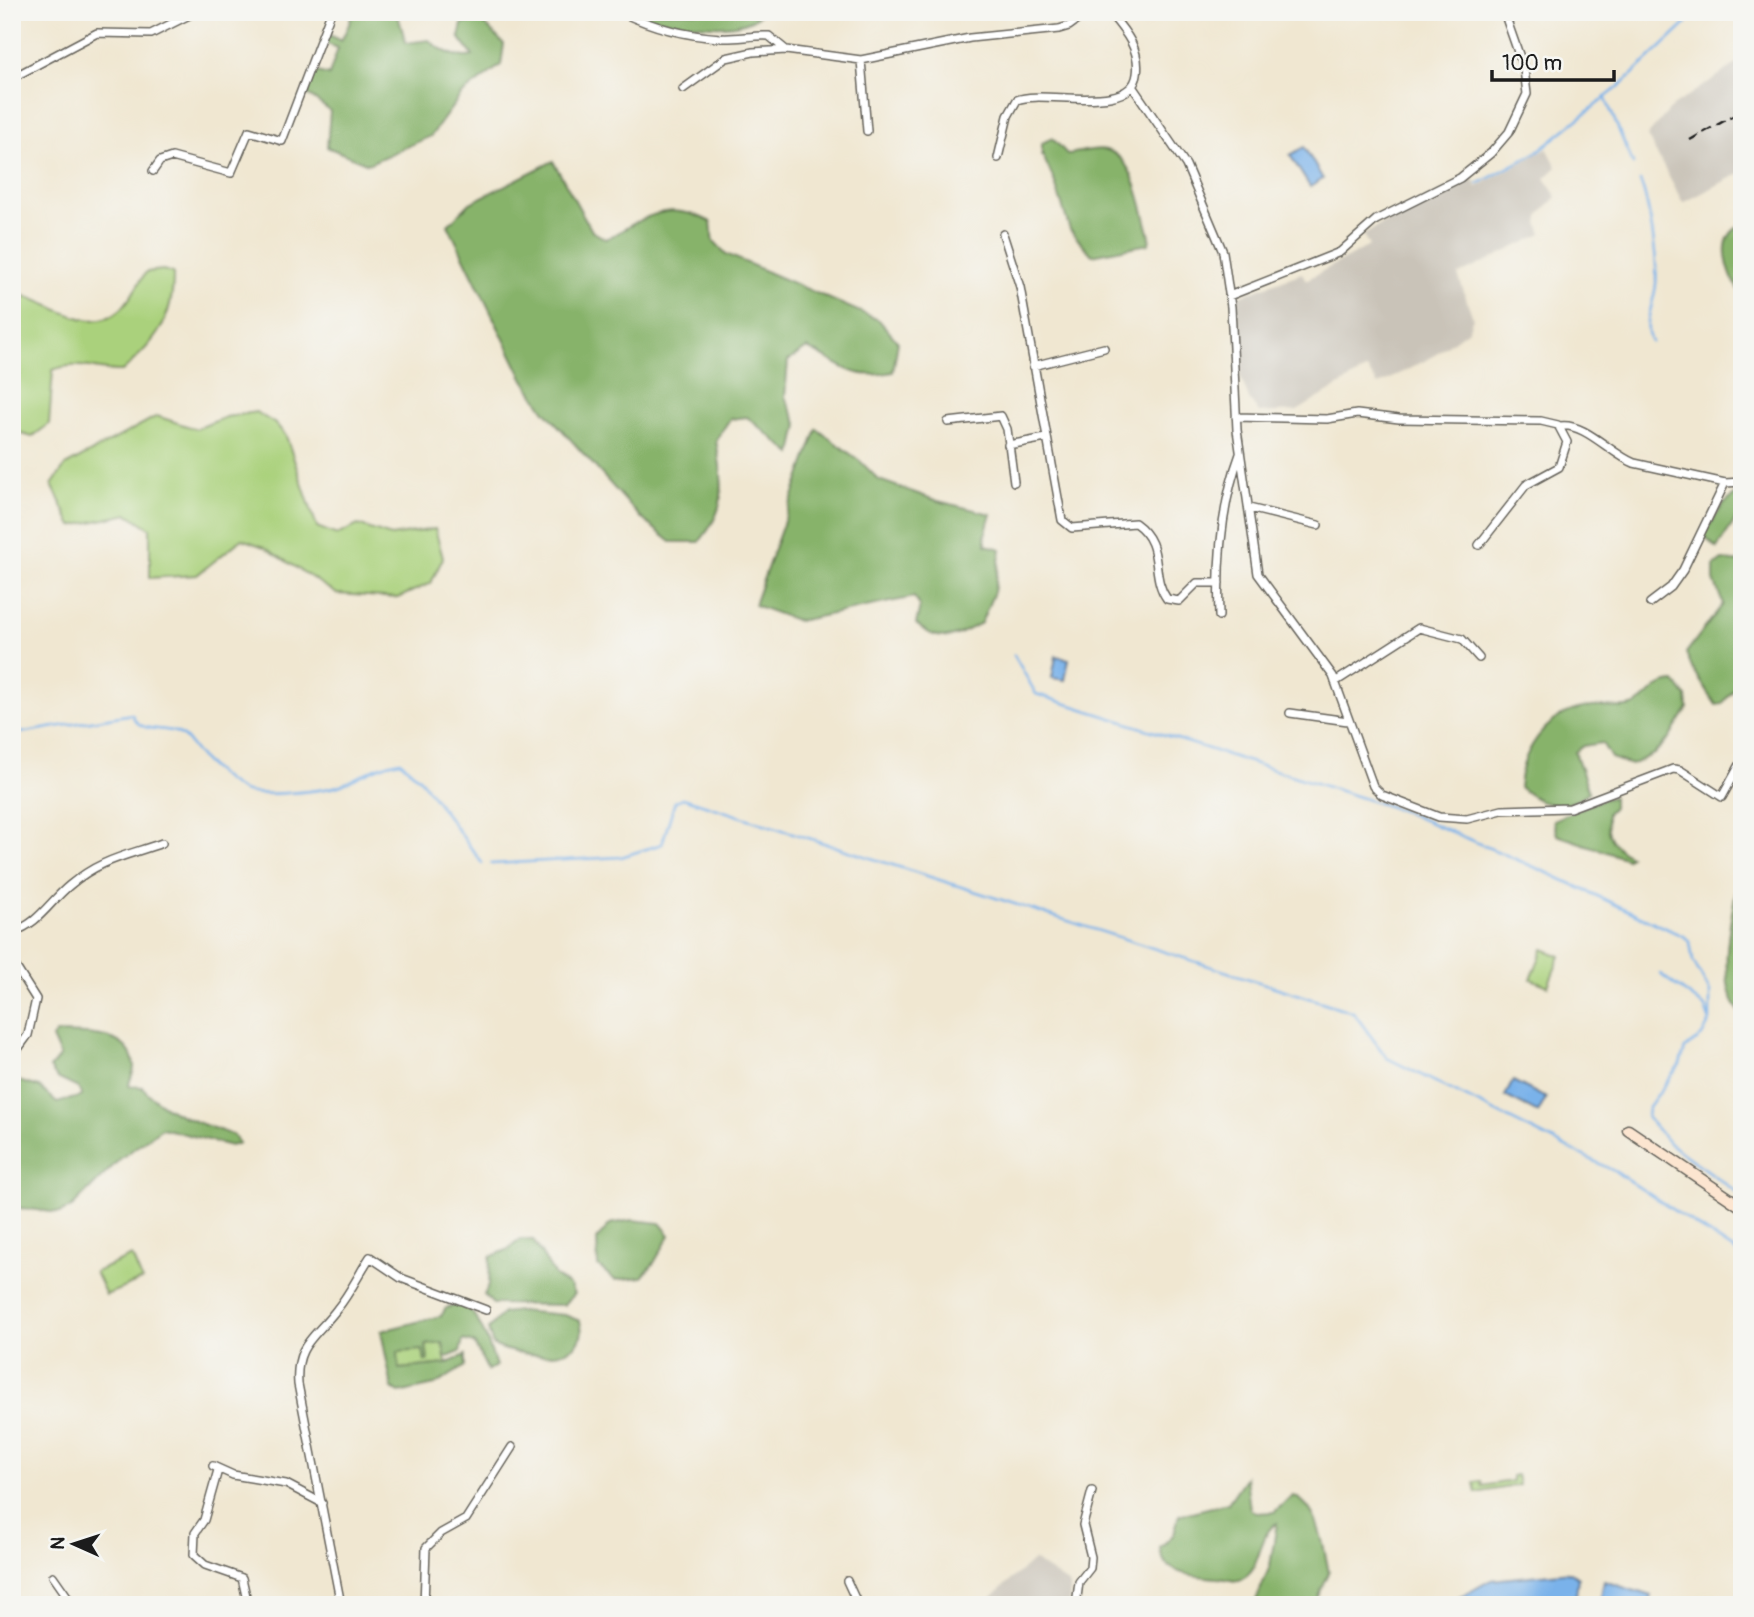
<svg xmlns="http://www.w3.org/2000/svg" width="1754" height="1617" viewBox="0 0 1754 1617" font-family="Pangolin,sans-serif">
<style>
.industrial{fill:#c9c3b8}
.green{fill:#aad17b;stroke:#63764c;stroke-width:2}
.forest{fill:#87b36b;stroke:#526844;stroke-width:2}
.water{fill:#7ab2ea;stroke:#4b6783;stroke-width:2}
.lines{fill:none;stroke-linecap:round;stroke-linejoin:round}
.stream{stroke:#7ab2ea;stroke-width:2.5}
.minor-casing{stroke:#66635b;stroke-width:10}
.tertiary-casing{stroke:#66635b;stroke-width:12}
.secondary-casing{stroke:#66635b;stroke-width:13}
.minor{stroke:#fff;stroke-width:7}
.tertiary{stroke:#fff;stroke-width:9}
.secondary{stroke:#fce5d0;stroke-width:10}
.rail{stroke:#1c1c1c;stroke-width:2.5;stroke-dasharray:10 5;stroke-linecap:butt}
</style>
<rect width="100%" height="100%" fill="#f6f6f2"/>
<filter id="ink" filterUnits="userSpaceOnUse"><feTurbulence type="fractalNoise" baseFrequency=".0143" numOctaves="2"/><feDisplacementMap in="SourceGraphic" scale="14" xChannelSelector="R" yChannelSelector="G"/><feConvolveMatrix kernelMatrix="1 2 1 2 8 2 1 2 1" color-interpolation-filters="sRGB"/></filter>
<filter id="wash" filterUnits="userSpaceOnUse"><feTurbulence type="fractalNoise" baseFrequency=".00686" numOctaves="4" result="noise"/><feDisplacementMap in="SourceGraphic" scale="28" xChannelSelector="R" yChannelSelector="G"/><feGaussianBlur stdDeviation="1.57" result="paint"/><feColorMatrix in="noise" values="0 0 0 0 0 0 0 0 0 0 0 0 0 0 0 0 0 1.4 0 .05"/><feComposite in="paint" operator="in"/></filter>
<g filter="url(#wash)">
<rect width="100%" height="100%" fill="#f0e7d1"/>
<path class="industrial" d="M1742,60V172L1683,203L1647,136L1673,106Z
M1547,148L1557,167L1545,178L1557,197L1540,214L1538,223L1542,234L1458,275L1473,318L1468,330L1432,357L1378,385L1367,369L1297,411L1259,413L1249,399L1239,372L1235,309L1237,297L1302,273L1306,280L1369,246L1363,235L1393,218L1394,214L1471,176L1477,187Z
M1033,1560L1069,1584L1070,1605H983Z"/>
<path class="green" d="M163,270L173,273C174,319 156,342 122,371C94,371 79,360 53,370L49,424L32,437L12,431V293C47,297 88,339 121,309C131,299 138,284 146,272Z
M256,412L277,425L286,436L317,527L337,535L358,525L391,536L435,529L443,558L431,583L398,598L337,594L264,547L242,539L197,575L150,578V528L128,514L72,526L52,485L65,466L157,416L196,429L226,417Z
M1543,949L1560,956L1548,986L1531,979Z
M132,1256L142,1280L106,1295L95,1272Z
M443,1343L446,1364L399,1369L397,1352L423,1349L425,1361L428,1360L426,1345Z
M1517,1475L1519,1485L1476,1493L1474,1482L1481,1481L1482,1486L1512,1481V1476Z"/>
<path class="forest" d="M349,12H397L406,43L429,40C440,50 458,60 473,56L459,37L462,24L480,19L504,44L501,65L461,95L431,136L368,164L327,147L330,111L307,94L314,71L329,75L338,48L324,43L328,34L341,41L351,20Z
M634,12H762C740,38 674,21 643,17Z
M1052,138L1067,154C1078,153 1096,147 1106,150C1136,157 1142,211 1150,236L1149,244L1092,255L1070,230L1054,180L1042,154V143Z
M553,161L592,231L606,239C647,217 667,199 711,222L713,240L726,254L879,320L898,342L893,372C849,381 844,365 807,348L788,361L785,397L798,425L792,454L747,417L730,419L716,440C723,484 729,507 699,542H671L641,518L544,410L523,378L448,225L470,203Z
M1742,225V295C1728,276 1714,237 1742,225Z
M817,429L860,461L879,480L938,501L991,514L985,535L986,545L1001,549L994,592L981,623C955,637 942,646 916,624L920,606L914,597L798,621L754,605Z
M1742,489V510L1717,548L1703,536L1723,505Z
M1722,560L1742,562V679L1722,704L1716,705L1692,668L1686,653L1723,604L1714,580V566Z
M1675,682L1687,697L1688,708L1669,738L1654,754L1631,765L1611,758L1602,743L1583,746L1575,752L1589,792C1562,813 1545,807 1519,787C1522,748 1550,709 1592,707C1604,706 1624,710 1635,705C1653,696 1651,684 1675,682Z
M1613,797V807L1607,813C1606,835 1611,845 1630,856L1627,859L1557,835L1553,820L1600,800Z
M1742,863V1014C1711,985 1735,899 1742,863Z
M56,1033C81,1034 130,1030 134,1065C135,1074 129,1078 129,1086L142,1087C166,1114 200,1123 233,1135L239,1143L231,1146L162,1128L120,1159L72,1207L60,1213L12,1207V1079L39,1087L57,1103L82,1096L78,1088L57,1078L50,1068L60,1056L52,1038Z
M632,1220L660,1223L670,1235L654,1263L642,1277L615,1280L598,1266L597,1239L610,1224Z
M521,1239L533,1240L555,1276L570,1286L574,1294L564,1305L493,1304L484,1295L489,1285L490,1257L507,1250Z
M463,1303C481,1318 489,1345 496,1366L488,1371L474,1343L463,1340L460,1352L445,1358L443,1343L426,1345L428,1361H425L423,1350L398,1352L399,1369L446,1364L465,1355V1366L435,1385L399,1393L392,1388L381,1331L441,1316L446,1308Z
M519,1311L565,1315L580,1321C594,1366 516,1357 493,1345L488,1329L503,1313Z
M1246,1477L1250,1509L1256,1513L1274,1512L1293,1496C1319,1505 1324,1549 1329,1573L1314,1605H1254L1270,1566L1277,1523C1258,1534 1262,1566 1244,1578C1235,1584 1226,1578 1217,1578C1197,1576 1162,1576 1160,1548L1174,1534L1179,1515L1228,1503Z"/>
<path class="water" d="M1304,147L1323,179L1310,187L1290,155Z
M1056,656L1069,659L1065,680L1052,678Z
M1513,1081L1546,1098L1538,1113L1505,1096Z
M1571,1572L1578,1577L1575,1605H1446L1491,1580Z
M1604,1581L1651,1596L1648,1605H1611L1600,1601Z"/>
<g class="lines">
<path class="stream" d="M1605,97L1633,164
M1640,181C1649,203 1658,259 1656,284C1654,305 1642,323 1651,342
M1478,184L1537,152L1621,85L1687,23
M1014,655L1036,694L1400,810L1548,873L1685,937L1690,942L1693,961L1710,992V1021L1702,1036L1685,1049L1680,1064L1648,1108L1647,1117L1670,1144L1742,1196
M14,734L132,714C138,734 162,726 178,733C187,737 190,745 196,752C203,762 230,785 241,790C254,798 326,791 341,785C362,776 377,765 400,761L421,780L482,863
M491,864L621,857L662,844L675,801L683,798L1353,1012L1387,1058L1616,1172L1742,1256
M1660,974L1705,1007L1709,1019"/>
</g>
</g>
<g filter="url(#ink)">
<g class="lines">
<defs>
<path id="minor" d="M621,12C652,27 686,36 721,38C737,39 753,35 769,36L786,50
M861,60L867,131
M12,78L97,33L151,34L195,12
M1132,86L1186,165L1223,252L1231,307L1237,430L1258,574L1333,676L1373,786L1382,795L1439,817L1467,819L1502,810L1570,808L1673,769L1680,770L1722,797L1742,761
M683,89L726,58L753,52L786,50L861,60L970,38L1059,29L1069,26L1088,12
M998,158L1008,116L1017,100C1043,89 1132,116 1137,74C1141,49 1124,30 1109,12
M153,171L160,161L172,157L231,173L249,131L282,141L331,12
M1003,234L1020,287L1062,520L1072,528L1135,523C1166,545 1149,574 1167,599L1179,601L1197,583H1219
M1229,296L1340,252L1376,220L1460,178L1491,153L1509,132L1527,94L1524,69L1504,12
M1033,366L1104,348
M1236,417L1327,419L1357,414L1399,419L1541,421L1558,425L1567,442L1559,467L1526,485L1479,545
M948,422L1001,416L1007,429L1014,482
M1560,426C1584,422 1611,454 1634,463L1725,483L1742,482
M1008,445L1046,438
M1249,508L1318,525
M1650,603L1671,587L1683,570L1725,483
M1219,616C1217,562 1221,505 1240,454
M1335,682L1419,628L1462,639L1479,658
M1290,713L1348,721
M12,932C39,924 49,902 70,885C101,859 126,856 162,843
M12,961L36,999L28,1035L12,1057
M213,1466L233,1475L286,1484L322,1503
M218,1470L204,1520L195,1533L194,1555L205,1565L242,1578L248,1605
M53,1576L67,1596L61,1605
M847,1581L858,1605
M341,1605L298,1384C295,1344 315,1338 337,1309C350,1293 359,1274 370,1257L401,1278L486,1310
M424,1605L426,1548L441,1533L466,1519L512,1447
M1076,1605L1079,1582L1090,1568L1091,1557L1083,1525L1092,1491"/>
<path id="tertiary" d="M1742,1605V1604"/>
<path id="secondary" d="M1628,1130L1742,1207"/>
</defs>
<use href="#minor" class="minor-casing"/>
<use href="#tertiary" class="tertiary-casing"/>
<use href="#secondary" class="secondary-casing"/>
<use href="#minor" class="minor"/>
<use href="#tertiary" class="tertiary"/>
<use href="#secondary" class="secondary"/>
<path class="rail" d="M1690,140L1742,111"/>
</g>
</g>
<rect width="1754" height="1617" fill="none" stroke="#f6f6f2" stroke-width="42"/>
<g transform="translate(74 1544) rotate(273)" stroke="#f6f6f2" stroke-width="5" paint-order="stroke">
<path d="M0-5L12 26L0 18L-12 26Z" fill="#1c1c1c"/>
<text y="-10" font-size="19" font-weight="bold" text-anchor="middle" fill="#1c1c1c">N</text>
</g>
<path d="M1492 70v10h122v-10" fill="none" stroke="#1c1c1c" stroke-width="3.5"/>
<text x="1502" y="70" font-size="21" fill="#1c1c1c" stroke="#f6f6f2" stroke-width="5" paint-order="stroke">100 m</text>
</svg>
